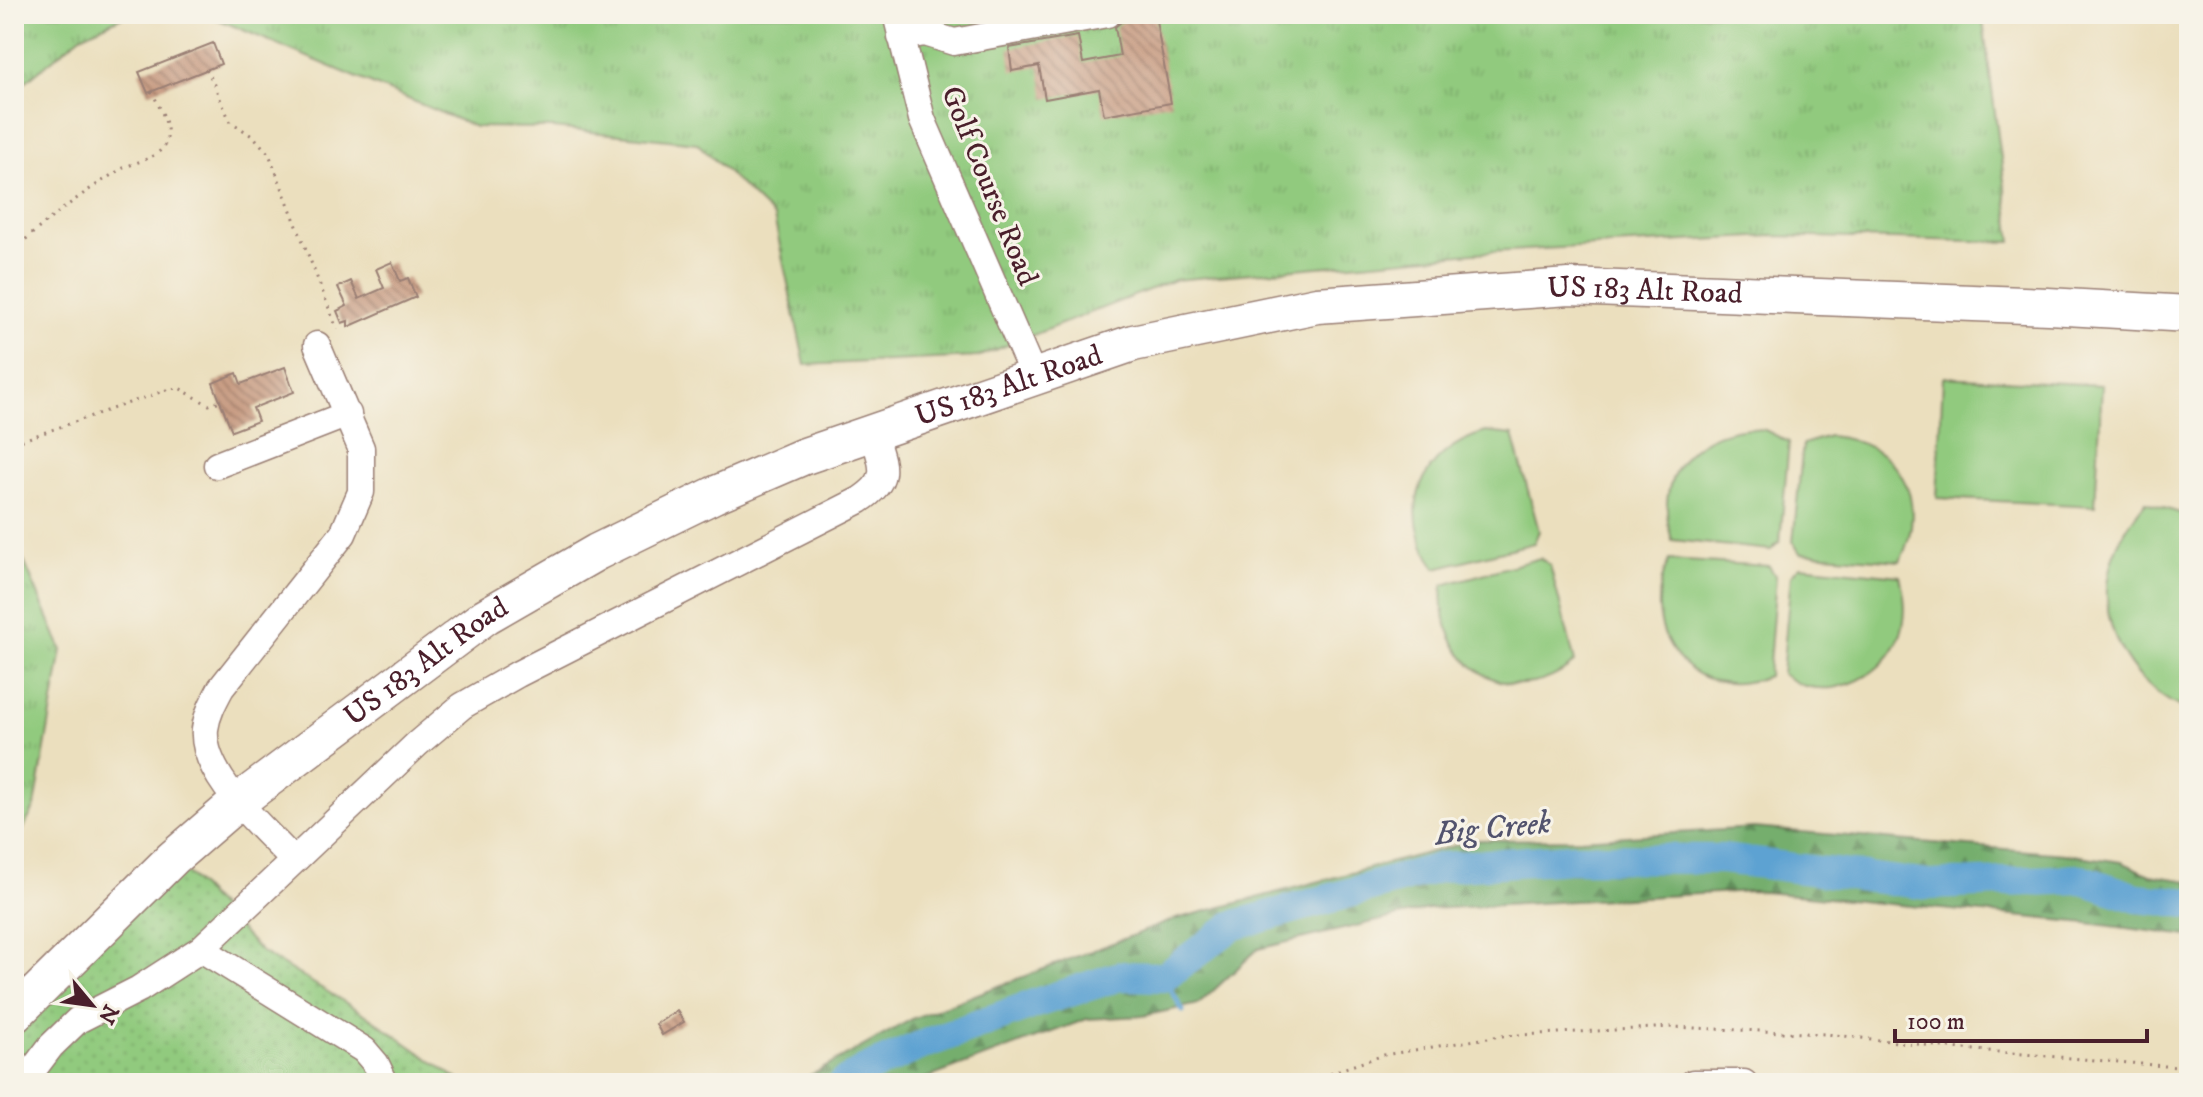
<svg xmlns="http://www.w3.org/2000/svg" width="2203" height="1097" viewBox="0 0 2203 1097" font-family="'IM FELL DW Pica',serif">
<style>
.grass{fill:url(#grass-tufts);stroke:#6e7454;stroke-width:2}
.forest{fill:url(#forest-firs);stroke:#5f664c;stroke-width:2}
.park{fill:url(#park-dots);stroke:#6e7454;stroke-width:2}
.garden{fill:#91ca7e;stroke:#6e7454;stroke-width:2}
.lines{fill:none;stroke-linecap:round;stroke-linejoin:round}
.stream{stroke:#5da2d2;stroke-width:5}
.river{stroke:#5da2d2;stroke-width:30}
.building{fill:url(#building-back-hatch)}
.minor-casing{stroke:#9a7f74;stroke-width:29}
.highway-casing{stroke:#9a7f74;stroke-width:39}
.path{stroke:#9a7f74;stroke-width:3;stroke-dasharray:2 6;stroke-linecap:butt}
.minor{stroke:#fff;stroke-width:26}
.highway{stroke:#fff;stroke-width:36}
.labels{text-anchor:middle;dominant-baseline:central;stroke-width:6;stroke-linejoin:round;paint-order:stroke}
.street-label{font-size:30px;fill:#4a1f2b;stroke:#f7f3e8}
.water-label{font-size:32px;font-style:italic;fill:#52536e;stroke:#f7f3e8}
</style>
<defs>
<pattern id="grass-tufts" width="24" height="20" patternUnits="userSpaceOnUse" patternTransform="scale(2)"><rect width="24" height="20" fill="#91ca7e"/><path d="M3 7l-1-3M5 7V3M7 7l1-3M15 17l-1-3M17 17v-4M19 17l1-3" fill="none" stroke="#7fad6d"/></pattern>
<pattern id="forest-firs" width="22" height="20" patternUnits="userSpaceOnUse" patternTransform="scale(2)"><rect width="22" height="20" fill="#74ae6d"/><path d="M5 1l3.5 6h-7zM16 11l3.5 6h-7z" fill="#618d5a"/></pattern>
<pattern id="park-dots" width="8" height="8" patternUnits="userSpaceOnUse" patternTransform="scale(2)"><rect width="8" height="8" fill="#91ca7e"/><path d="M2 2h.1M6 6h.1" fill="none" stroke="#7fad6d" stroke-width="1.8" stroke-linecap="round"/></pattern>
<pattern id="building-back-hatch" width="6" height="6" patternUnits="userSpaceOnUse" patternTransform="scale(2)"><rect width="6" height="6" fill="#c89c83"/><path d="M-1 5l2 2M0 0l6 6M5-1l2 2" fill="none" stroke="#a47f6b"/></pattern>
</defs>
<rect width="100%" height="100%" fill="#f7f3e8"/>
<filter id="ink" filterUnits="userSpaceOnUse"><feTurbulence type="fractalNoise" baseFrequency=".0125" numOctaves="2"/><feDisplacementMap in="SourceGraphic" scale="16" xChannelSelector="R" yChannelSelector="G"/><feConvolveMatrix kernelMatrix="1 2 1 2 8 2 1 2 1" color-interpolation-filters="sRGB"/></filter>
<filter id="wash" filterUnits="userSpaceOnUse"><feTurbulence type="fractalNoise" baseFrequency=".006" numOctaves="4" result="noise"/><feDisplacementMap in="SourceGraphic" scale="32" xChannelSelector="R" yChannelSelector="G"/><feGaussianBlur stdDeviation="1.8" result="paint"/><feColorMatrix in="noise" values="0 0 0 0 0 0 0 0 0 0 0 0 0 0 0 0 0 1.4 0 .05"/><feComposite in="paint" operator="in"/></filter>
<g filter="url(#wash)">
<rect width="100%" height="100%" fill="#ebdfbe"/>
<path class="grass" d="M14,14H128L81,36L14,91Z
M205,14H1982L2012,242L1772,236L1473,253L1174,280L977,357L805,365L774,217L697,143L553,128L475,127Z
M14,538L62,650L35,806L14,847Z"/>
<path class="forest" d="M1754,828L2065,854L2122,862L2150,875L2189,881V936L2087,923L1753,891L1429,909L1258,949L1199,1004L1143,1016L1087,1019L914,1083H797L914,1018L1176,919L1476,840L1580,839Z"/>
<path class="park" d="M173,858L260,951L371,1018L463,1083H14V1025Z"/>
<path class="garden" d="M1943,377L2102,385L2095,506L1937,498Z
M1749,428L1765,430L1789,442L1780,541L1771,550L1672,540C1654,479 1687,434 1749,428Z
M1486,432L1513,435L1539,531L1534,543L1436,568C1396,511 1419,451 1486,432Z
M1829,436C1899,442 1931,498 1900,561L1800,553L1793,542L1803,444Z
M2146,502L2189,516V711C2135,690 2097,630 2109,572C2114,545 2129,522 2146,502Z
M1540,558L1550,565L1575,662C1512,716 1435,664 1443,585Z
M1669,560L1769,566L1776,577L1768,676C1692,707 1635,632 1669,560Z
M1800,566L1900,576C1904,593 1907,609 1903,626C1894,668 1846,697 1805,686C1797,684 1790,679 1782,674L1791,575Z"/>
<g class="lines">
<path class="stream" d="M1164,977L1183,1011"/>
<path class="river" d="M843,1083L863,1071L922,1045L1042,1001L1120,976L1164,977L1232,926L1442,867L1573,858L1723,859L1929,885L2081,879L2137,898L2189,903"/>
</g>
<g id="blocks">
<path class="building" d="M1155,15L1171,103L1104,115L1099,89L1045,99L1039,66L1012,71L1009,48L1078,36L1083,63L1120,56L1115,27L1121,22Z
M213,43L221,64L148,93L139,72Z
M392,262L400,281L408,278L416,297L348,327V321L342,323L337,311L347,306L338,287L351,281L359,299L384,288L376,269Z
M285,367L294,392L253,408L258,421L232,431L213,383L237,373L241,384Z
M677,1011L684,1022L662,1035L656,1024Z"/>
</g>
</g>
<g filter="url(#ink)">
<use href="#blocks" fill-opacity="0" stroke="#9a7f74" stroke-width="2"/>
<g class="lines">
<defs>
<path id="minor" d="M896,14L922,119L1034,377
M901,37L925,33L954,42L1107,14
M217,465L348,414
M293,860C263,827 201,776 205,729C207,714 214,701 221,688L343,534L361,492V448L317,345
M201,949L364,1050L376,1064L385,1083
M23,1083L51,1046L78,1020L139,989L201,949L417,744L462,706L518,674L860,500C892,479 883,466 873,433
M1693,1083H1744"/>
<g id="highway">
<path id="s1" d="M14,1015L173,858L239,801L486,616L597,552L714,495L802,457L1133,343L1317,305L1569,287L2048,306L2189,314"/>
</g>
</defs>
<use href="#minor" class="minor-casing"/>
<use href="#highway" class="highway-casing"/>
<path class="path" d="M207,69L230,121L255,138L269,154L337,329
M14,250C45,221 82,193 118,171C133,161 164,159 167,138C170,123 157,104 152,91
M14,443L169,389L179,388L209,405L220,401
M1300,1083L1384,1055L1500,1036L1673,1027L1826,1034L1952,1048L2189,1068"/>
<use href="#minor" class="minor"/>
<use href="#highway" class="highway"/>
</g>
</g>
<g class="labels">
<g class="street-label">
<text transform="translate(989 186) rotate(68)">Golf Course Road</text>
<text stroke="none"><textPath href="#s1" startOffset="1840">US 183 Alt Road</textPath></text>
<text stroke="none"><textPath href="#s1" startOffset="1192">US 183 Alt Road</textPath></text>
<text stroke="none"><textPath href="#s1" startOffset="544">US 183 Alt Road</textPath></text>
</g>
<g class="water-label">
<text transform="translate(1493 829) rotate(-6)">Big Creek</text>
</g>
</g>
<rect width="2203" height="1097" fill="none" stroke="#f7f3e8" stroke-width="48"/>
<g transform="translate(92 1005) rotate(119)" stroke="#f7f3e8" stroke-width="6" paint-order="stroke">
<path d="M0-6L14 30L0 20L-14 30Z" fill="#4a1f2b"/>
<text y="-12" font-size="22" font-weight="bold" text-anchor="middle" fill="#4a1f2b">N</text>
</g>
<path d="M1895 1029v12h252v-12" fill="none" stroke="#4a1f2b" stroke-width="4"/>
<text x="1907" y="1029" font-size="24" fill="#4a1f2b" stroke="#f7f3e8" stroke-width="6" paint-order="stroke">100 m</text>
</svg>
